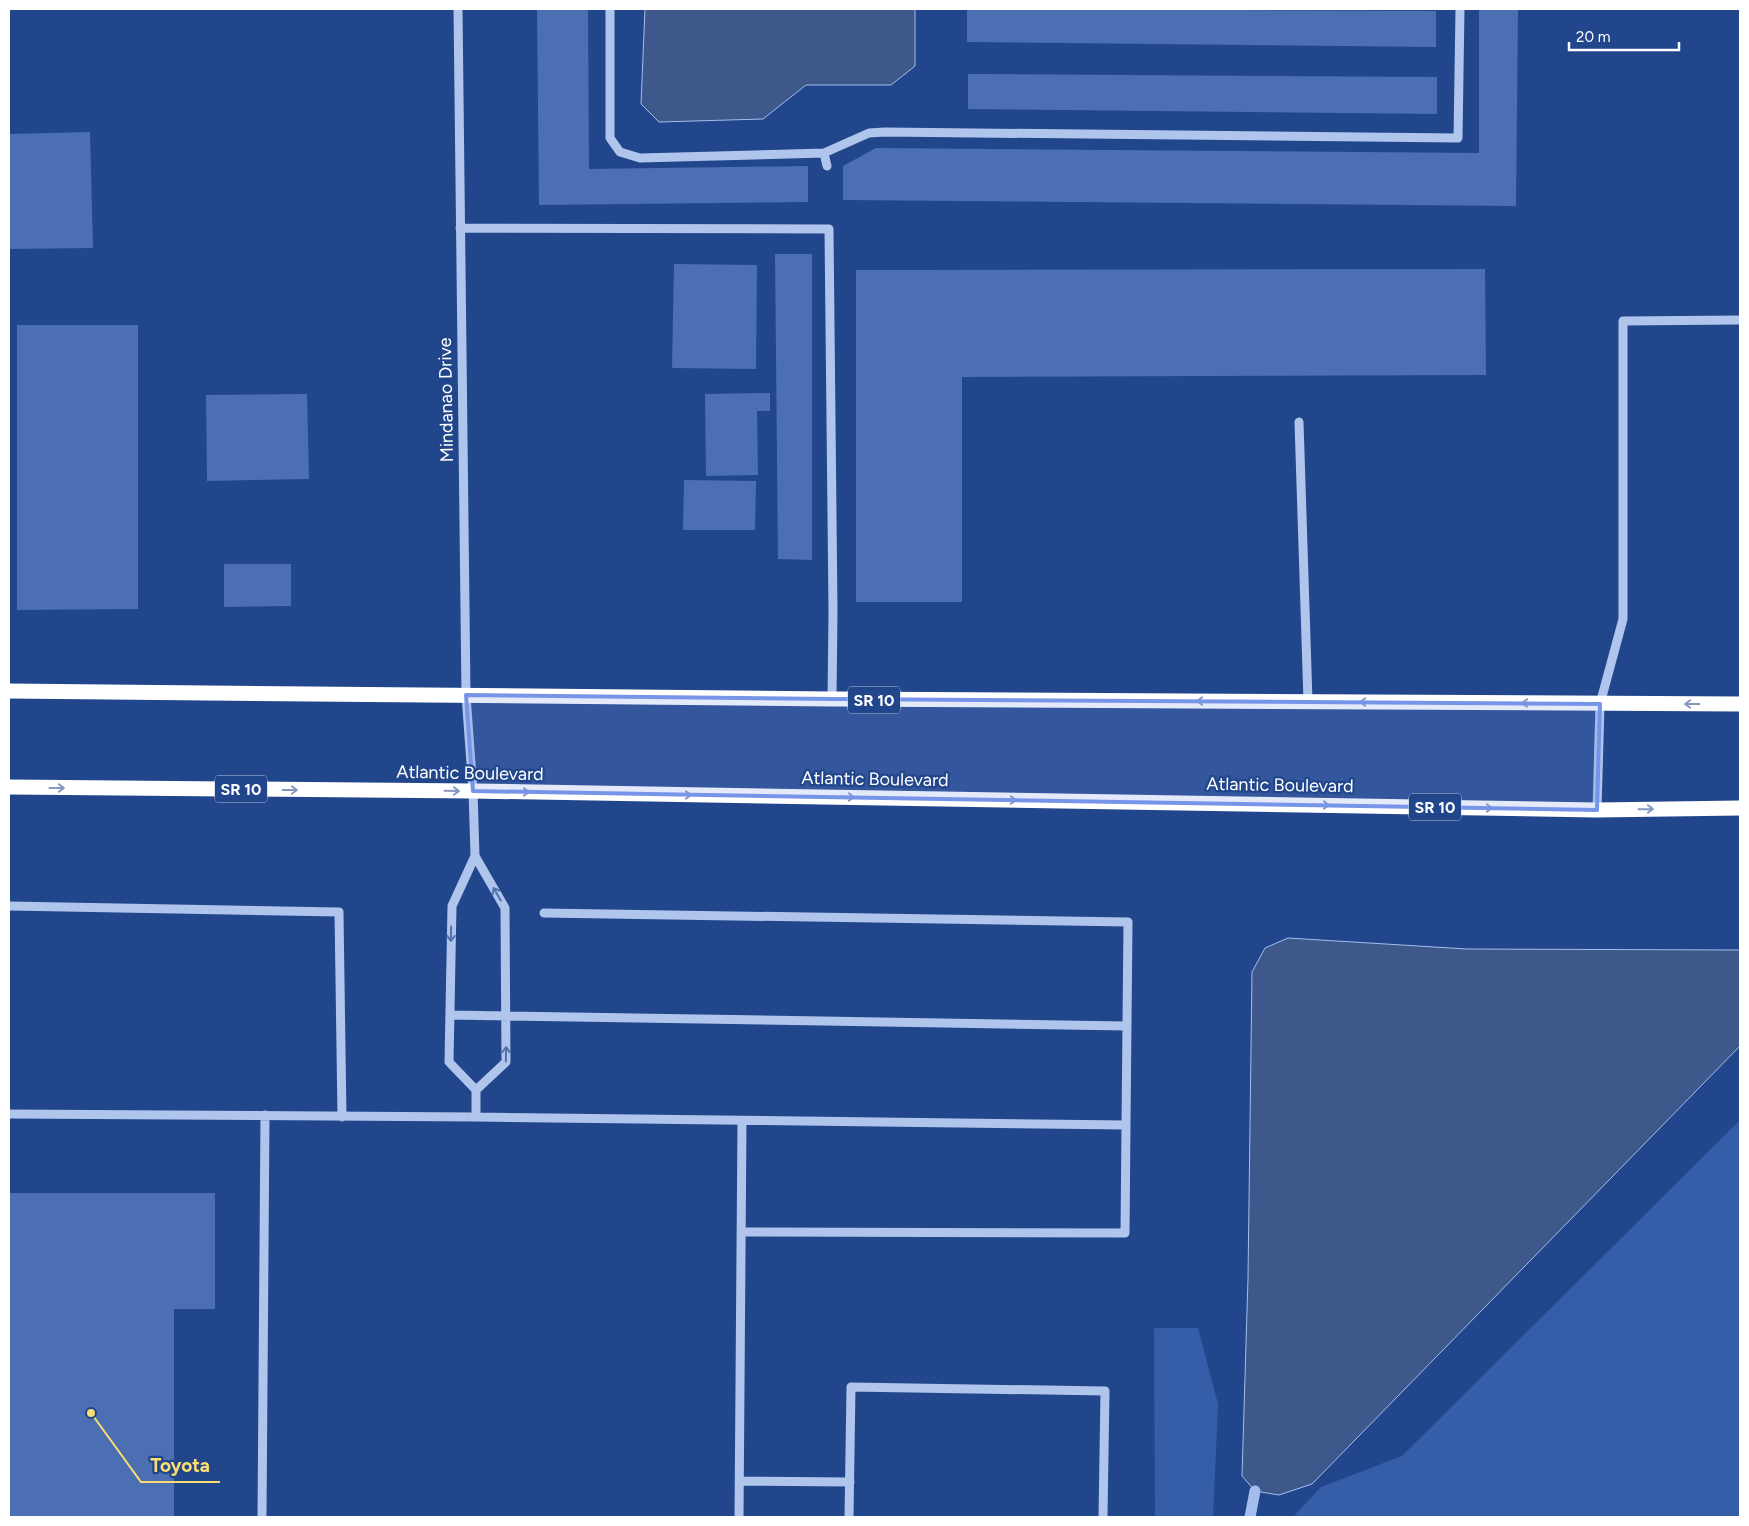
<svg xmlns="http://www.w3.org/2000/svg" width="1749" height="1526" viewBox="0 0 1749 1526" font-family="Figtree,sans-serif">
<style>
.green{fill:#365ea8}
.water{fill:#3f588b;stroke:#a3beec}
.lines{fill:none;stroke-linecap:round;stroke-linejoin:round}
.stream{stroke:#a3beec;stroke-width:11}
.building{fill:#4b6fb2}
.minor{stroke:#afc5eb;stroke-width:9}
.highway{stroke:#fff;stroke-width:15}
.oneway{stroke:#8599bf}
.oneway2{stroke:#5372ad}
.marked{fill:#7795e8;fill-opacity:0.2;stroke:#7795e8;stroke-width:4;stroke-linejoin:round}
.labels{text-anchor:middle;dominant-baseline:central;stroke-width:4.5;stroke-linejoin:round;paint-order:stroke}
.shield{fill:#22468b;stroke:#bdc8dc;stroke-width:1}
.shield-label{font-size:16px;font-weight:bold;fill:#fff}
.street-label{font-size:18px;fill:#fff;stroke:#22468b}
.leader{fill:none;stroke:#f7dd72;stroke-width:2}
.callout-dot{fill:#f7dd72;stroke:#22468b;stroke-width:2}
.callout-label{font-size:19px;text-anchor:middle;font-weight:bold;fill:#f7dd72;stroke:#22468b;stroke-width:4.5;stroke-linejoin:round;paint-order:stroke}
</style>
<rect width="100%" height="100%" fill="#22468b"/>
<path class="green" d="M1740,1120V1517H1293L1321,1487L1402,1456Z
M1154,1328H1198L1218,1404L1213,1517H1155Z"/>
<path class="water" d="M645,9H915V66L891,85H806L763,119L659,122L641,104Z
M1288,938L1467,949L1740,950V1046L1312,1484L1279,1495L1255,1491L1242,1476L1248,1278L1252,972L1265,948Z"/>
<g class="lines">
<path class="stream" d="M1250,1517L1255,1491"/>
</g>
<path class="building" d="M537,9H588L589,169L808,166V202L539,205Z
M967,9L1436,11V47L967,42Z
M1479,9H1518L1516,206L843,200V166L876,148L1479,153Z
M968,74L1437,77V114L968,109Z
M90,132L93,248L9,249V134Z
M775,254H812V560L778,559Z
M674,264L757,265L756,369L672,368Z
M1485,269L1486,375L962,377V602H856V270Z
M17,325H138V609L17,610Z
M770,393V411H757L758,475L706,476L705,394Z
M307,394L309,479L207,481L206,395Z
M684,480L756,481L755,530H683Z
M224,564H291V606L224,607Z
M9,1193H215V1309H174V1517H9Z"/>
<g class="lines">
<path class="minor" d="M458,9L466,695L473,791L475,856L452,906L449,1062L476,1090V1117
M610,9V138L620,152L640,158L824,153L869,133L885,132L1458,138L1460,9
M824,153L827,166
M460,228L829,229L833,611L832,699
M1299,422L1308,701
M1597,810L1600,704L1623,619V321L1740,320
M475,856L505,908L506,1062L476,1090
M9,906L339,912L342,1117
M450,1015L1127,1026
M9,1114L476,1117L1126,1125L1128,922L544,913
M741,1232L1125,1233L1126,1125
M740,1481L850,1482
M262,1517L265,1115
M739,1517L742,1121
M849,1517L851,1387L1105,1391L1103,1517"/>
<path class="highway" d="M9,691L832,699L1740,704
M9,787L473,791L1597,810L1740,808"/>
</g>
<defs><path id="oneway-shaft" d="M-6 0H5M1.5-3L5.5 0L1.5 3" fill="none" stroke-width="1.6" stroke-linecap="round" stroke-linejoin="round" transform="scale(1.25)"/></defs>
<g class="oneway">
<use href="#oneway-shaft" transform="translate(1204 701) rotate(-180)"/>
<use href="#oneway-shaft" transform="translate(1367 702) rotate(-180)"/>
<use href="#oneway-shaft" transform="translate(1529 703) rotate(-180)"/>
<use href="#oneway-shaft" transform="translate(1692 704) rotate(180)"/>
<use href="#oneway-shaft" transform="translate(57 788)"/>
<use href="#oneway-shaft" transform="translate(290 790)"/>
<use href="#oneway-shaft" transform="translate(452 791) rotate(1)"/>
<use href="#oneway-shaft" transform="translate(522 792) rotate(1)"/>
<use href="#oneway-shaft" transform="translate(684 795) rotate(1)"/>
<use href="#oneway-shaft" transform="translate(847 797) rotate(1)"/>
<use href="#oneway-shaft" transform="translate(1009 800) rotate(1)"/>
<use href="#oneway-shaft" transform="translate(1322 805) rotate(1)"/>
<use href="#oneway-shaft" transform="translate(1485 808) rotate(1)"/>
<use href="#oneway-shaft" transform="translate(1646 809) rotate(-1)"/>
</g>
<g class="oneway2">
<use href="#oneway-shaft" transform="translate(497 894) rotate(-120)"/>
<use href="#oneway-shaft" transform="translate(451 934) rotate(91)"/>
<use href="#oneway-shaft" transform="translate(506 1054) rotate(-89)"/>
</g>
<path class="marked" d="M466,695L832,699L1600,704L1597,810L473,791Z"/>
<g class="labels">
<g class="shield">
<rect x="848" y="686.5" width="52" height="27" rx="4"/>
<rect x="215" y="775.5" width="52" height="27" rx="4"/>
<rect x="1409" y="793.5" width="52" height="27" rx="4"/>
</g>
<g class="shield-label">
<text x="874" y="700">SR 10</text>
<text x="241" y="789">SR 10</text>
<text x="1435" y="807">SR 10</text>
</g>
<g class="street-label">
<text transform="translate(446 400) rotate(-91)">Mindanao Drive</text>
<text transform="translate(470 773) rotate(1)">Atlantic Boulevard</text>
<text transform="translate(875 779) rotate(1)">Atlantic Boulevard</text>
<text transform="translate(1280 785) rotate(1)">Atlantic Boulevard</text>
</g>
</g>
<path class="leader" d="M91 1413L141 1482H220"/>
<circle class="callout-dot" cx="91" cy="1413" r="5"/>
<g class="callout-label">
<text x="180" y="1472">Toyota</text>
</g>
<rect width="1749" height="1526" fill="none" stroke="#ffffff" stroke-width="20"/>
<path d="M1569 42v8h110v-8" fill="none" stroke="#ffffff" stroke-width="2.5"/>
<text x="1576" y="42" font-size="15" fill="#ffffff" stroke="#22468b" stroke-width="4" paint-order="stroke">20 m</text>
</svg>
